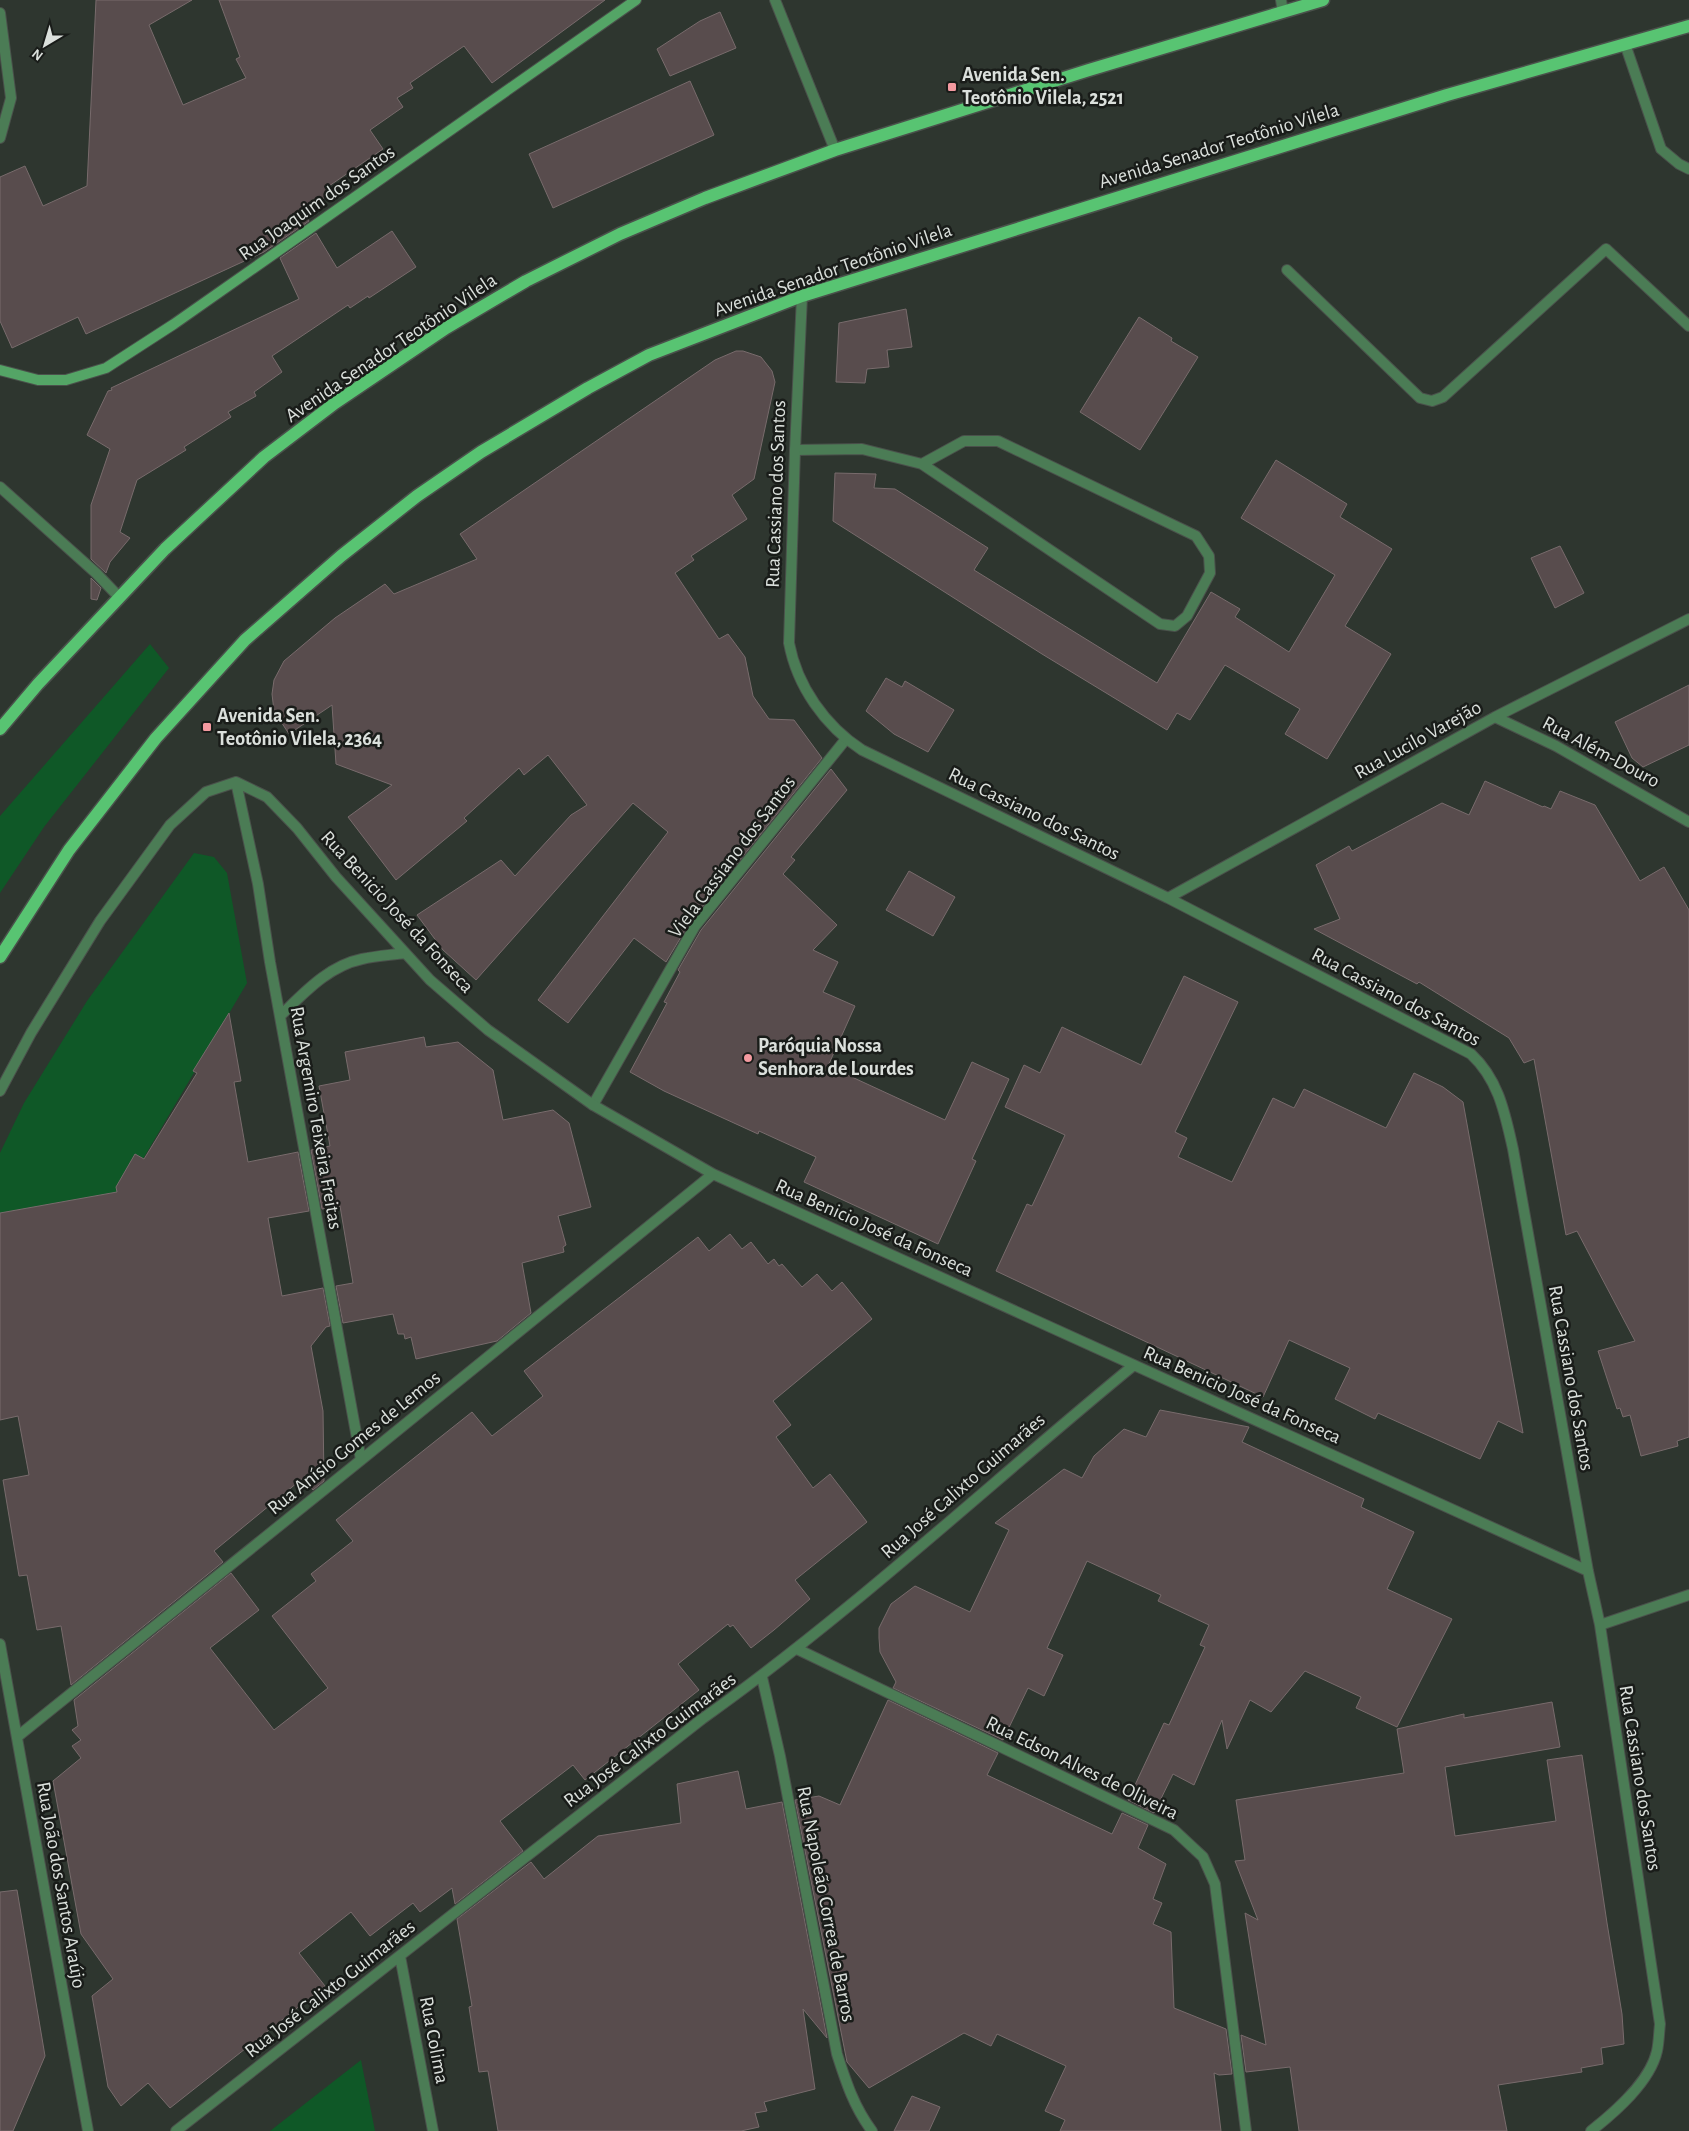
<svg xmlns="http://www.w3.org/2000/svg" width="1689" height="2131" viewBox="0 0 1689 2131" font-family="'Alegreya Sans',sans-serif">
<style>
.green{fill:#0f5827}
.building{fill:#584c4d;stroke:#786b6c}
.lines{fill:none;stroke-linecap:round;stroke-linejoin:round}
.lane-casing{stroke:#4a514b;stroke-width:12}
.street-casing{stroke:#4a514b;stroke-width:12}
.secondary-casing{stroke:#4a514b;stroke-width:12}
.primary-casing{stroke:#4a514b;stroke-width:15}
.lane{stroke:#4b7c55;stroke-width:10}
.street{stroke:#4b7c55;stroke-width:10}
.secondary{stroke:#54a566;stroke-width:10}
.primary{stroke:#58c472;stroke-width:12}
.poi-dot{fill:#f49aa0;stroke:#191c19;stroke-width:2}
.labels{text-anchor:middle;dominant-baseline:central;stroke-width:5;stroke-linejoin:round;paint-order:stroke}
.poi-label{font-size:20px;font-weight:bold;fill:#dbe0dc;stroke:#191c19;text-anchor:start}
.street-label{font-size:20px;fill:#dbe0dc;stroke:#191c19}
</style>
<rect width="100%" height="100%" fill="#2e362f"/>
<path class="green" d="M150,644L169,668L44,827L0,893V816Z
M194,853L214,857L227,873L247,983L117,1203L0,1226V1153L24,1103L87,1001Z
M361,2060L375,2131H270Z"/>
<path class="building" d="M96,0H192L149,25L183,105L246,78L236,59L240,57L219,0H605L492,83L464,46L410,83L413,88L397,98L403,107L370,130L383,149L329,186L332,193L303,211L309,221L264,252L86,334L78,317L12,348L0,321V177L25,166L43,206L87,186Z
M720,12L736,48L670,76L657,49L700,21Z
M690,81L714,135L553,208L529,154Z
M392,231L416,267L369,298L368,296L350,308L348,305L272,356L282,372L254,392L256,396L228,412L231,417L184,447L186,450L137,480L120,532L130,538L110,562L106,573L91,559V505L110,449L87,435L108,391L112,390L111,388L299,299L280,258L316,233L337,268Z
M906,309L912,347L887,350L889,367L867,369L865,383L836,382L839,323Z
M1139,317L1172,338L1171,341L1198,357L1140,450L1080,412Z
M736,351H743L761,357L772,371L775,382L754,479L732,495L747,519L691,556L694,560L675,573L719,639L728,634L745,657L753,696L769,719L794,720L822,758L690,922L666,962L634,938L568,1023L538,1000L668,832L633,803L476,980L443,950L417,915L501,860L515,876L571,815L587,805L548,755L524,775L519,768L464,818L467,821L396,880L348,817L392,785L336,764L332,705L289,734L274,711L272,694L274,680L284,661L335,618L385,584L394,594L477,559L460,534L715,360Z
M1276,460L1347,504L1340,517L1392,549L1345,626L1391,654L1327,759L1285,734L1300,709L1225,665L1190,720L1177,713L1167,730L1042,654L833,521L835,473L876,474L874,488L895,489L988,548L974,570L1157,683L1211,592L1240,609L1235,617L1289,652L1335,575L1241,518Z
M1560,546L1584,593L1555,608L1531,558Z
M91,578L101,588L97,600L91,599Z
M886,678L902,687L905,681L954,710L928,752L894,734L866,711Z
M1689,685V745L1643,767L1632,758L1615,722Z
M831,769L847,790L791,857L795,860L783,874L837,925L813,950L838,962L823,992L855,1006L828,1066L945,1120L972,1062L1009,1079L972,1159L976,1161L938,1244L804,1182L816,1157L759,1131L758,1134L664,1091L630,1072L667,1003L664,1002L680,972L678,970L701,930Z
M1485,781L1543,807L1544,806L1551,809L1560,791L1595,805L1640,881L1664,867L1689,910V1437L1677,1441L1678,1446L1641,1456L1630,1415L1623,1417L1620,1408L1617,1409L1598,1351L1635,1341L1577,1231L1566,1235L1534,1059L1524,1063L1509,1038L1419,982L1417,984L1314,929L1340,919L1316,865L1349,846L1352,851L1442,803L1469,815Z
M909,871L955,897L933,936L886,910Z
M1184,976L1238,1002L1175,1132L1187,1138L1178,1157L1232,1182L1273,1098L1294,1108L1304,1089L1386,1128L1414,1073L1443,1087L1463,1102L1523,1433L1498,1421L1480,1459L1378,1413L1375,1419L1335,1399L1350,1368L1289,1340L1263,1397L996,1271L1027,1204L1032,1206L1065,1135L1005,1107L1024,1065L1040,1073L1062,1027L1141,1065Z
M229,1013L241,1081L234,1082L248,1162L298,1152L309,1211L268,1218L282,1296L323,1288L330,1326L326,1327L311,1346L323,1411L324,1481L313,1490L303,1478L214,1551L223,1562L71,1685L61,1626L37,1630L27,1575L19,1576L3,1480L29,1475L18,1416L0,1420V1213L117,1192L116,1187L135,1154L144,1159L197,1073L193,1071Z
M424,1037L426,1047L458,1042L493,1070L503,1120L553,1110L569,1123L591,1207L558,1216L566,1245L563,1247L564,1252L522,1263L531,1313L497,1341L416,1359L411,1337L405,1339L404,1334H398L393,1314L343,1323L336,1286L353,1283L340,1206L322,1209L311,1150L330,1146L319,1086L350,1080L345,1052Z
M730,1234L742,1249L751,1242L768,1264L774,1259L779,1266L782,1264L802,1287L817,1274L832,1291L842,1282L872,1319L773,1401L791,1425L776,1437L813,1488L830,1474L867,1522L795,1580L810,1599L774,1630L751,1648L733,1625L730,1627L728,1624L678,1664L699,1690L585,1780L573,1765L500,1821L523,1851L455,1904L452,1888L420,1912L413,1903L370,1936L351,1912L299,1953L325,1986L170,2108L148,2083L121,2106L108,2087L92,1996L113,1979L81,1934L53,1781L81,1758L72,1746L81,1740L72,1730L78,1726L74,1700L231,1573L259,1610L210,1648L274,1730L328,1688L272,1616L316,1581L311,1574L353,1541L336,1520L472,1412L492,1436L543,1396L524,1371L698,1237L709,1251Z
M1160,1410L1249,1427L1242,1442L1364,1499L1361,1507L1414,1532L1387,1589L1452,1619L1397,1727L1356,1708L1361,1697L1305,1671L1271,1712L1250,1700L1227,1749L1222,1720L1194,1785L1173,1774L1154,1813L1128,1800L1164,1723L1169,1725L1205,1647L1200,1645L1209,1625L1158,1601L1161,1595L1087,1561L1047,1648L1063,1655L1044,1696L1028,1688L1003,1740L893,1688L896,1682L880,1652L879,1638V1628L891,1604L915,1586L970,1612L1009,1530L995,1523L1064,1469L1082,1478L1094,1456L1124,1429L1146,1437Z
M888,1700L998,1753L987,1775L1112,1834L1122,1813L1148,1825L1138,1848L1166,1864L1153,1899L1162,1903L1153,1924L1171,1932L1174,2008L1226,2029L1232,2074L1219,2075L1214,2073L1221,2131H1060L1065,2120L1045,2111L1066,2066L997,2034L991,2046L964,2033L869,2088L847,2062L795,1800L819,1796L840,1805Z
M1552,1702L1560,1747L1445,1767L1455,1836L1556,1821L1547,1760L1582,1755L1607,1923L1622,2014L1624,2044L1601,2048L1603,2064L1581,2068L1582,2072L1498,2085L1507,2131H1299L1290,2067L1246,2072L1241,2035L1266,2045L1245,1913L1258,1920L1235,1861L1245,1860L1236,1800L1404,1773L1397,1729L1464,1714V1718Z
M738,1771L746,1809L782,1802L827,2038L803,2009L815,2089L764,2102L767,2111L755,2113L759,2127L741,2131H498L488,2071L479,2072L469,2007L472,2006L457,1919L531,1862L544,1879L598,1836L681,1823L677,1784Z
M17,1890L45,2056L13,2131H0V1892Z
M912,2096L940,2107L929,2131H894Z"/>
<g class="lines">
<defs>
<path id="lane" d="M1281,0L1283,12
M0,13L11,98L0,138
M1625,44L1661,149L1679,164L1689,169
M795,450L862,449L922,464L1160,624L1175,626L1187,616L1210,573L1209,556L1196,536L998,441H964L922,464
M0,487L96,573L119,597
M593,1105L695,926L846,739"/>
<path id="street" d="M775,0L835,150
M1287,270L1420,398L1432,401L1443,397L1606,249L1689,326
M802,296L795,450L789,643C797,686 825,726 862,750L1168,898L1471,1054C1499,1080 1505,1114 1513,1149L1588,1571L1600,1625L1660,2024C1659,2032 1659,2042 1657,2051C1650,2082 1615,2112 1591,2131
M1495,717L1556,746L1689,822
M236,782L267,797L297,828L336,877L430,980L488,1030L593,1105L713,1174L1588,1571
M236,782L258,884L270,962L361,1460
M1168,898L1495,717L1689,619
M280,1016C304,993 328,966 362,959C376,956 391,955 405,953
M0,1091L31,1033L100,921L170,825L206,792L236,782
M1600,1625L1689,1595
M0,1644L88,2131
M797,1649L1174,1830L1203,1857L1215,1884L1246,2131
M762,1677L780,1756L837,2054C846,2082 854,2107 872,2131
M17,1737L361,1460L713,1174
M400,1956L433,2131
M176,2131L702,1719C854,1611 990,1483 1134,1365"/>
<path id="secondary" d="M0,370L38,380H66L106,368L174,324L636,0"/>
<path id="primary" d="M0,729L38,684L165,549L264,457L335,403L446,328L526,281L620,234L705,198L835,150L1089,70L1323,0
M0,957L69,850L156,738L245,640L341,556L417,496L481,452L588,388L649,355L802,296L1447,95L1689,26"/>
</defs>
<use href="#lane" class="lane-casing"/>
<use href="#street" class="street-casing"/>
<use href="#secondary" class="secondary-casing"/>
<use href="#primary" class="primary-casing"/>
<use href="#lane" class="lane"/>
<use href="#street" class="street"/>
<use href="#secondary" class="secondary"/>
<use href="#primary" class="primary"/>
</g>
<g class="poi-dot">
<rect x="947" y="82" width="10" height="10" rx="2.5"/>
<rect x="202" y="722" width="10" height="10" rx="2.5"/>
<circle cx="748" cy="1058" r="5"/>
</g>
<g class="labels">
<g class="poi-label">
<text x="962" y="75">Avenida Sen.<tspan x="962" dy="23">Teotônio Vilela, 2521</tspan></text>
<text x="217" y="716">Avenida Sen.<tspan x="217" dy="23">Teotônio Vilela, 2364</tspan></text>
<text x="758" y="1046">Paróquia Nossa<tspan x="758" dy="23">Senhora de Lourdes</tspan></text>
</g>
<g class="street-label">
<text transform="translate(1219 146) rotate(-17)">Avenida Senador Teotônio Vilela</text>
<text transform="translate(317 203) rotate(-35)">Rua Joaquim dos Santos</text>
<text transform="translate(833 270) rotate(-19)">Avenida Senador Teotônio Vilela</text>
<text transform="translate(391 348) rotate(-34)">Avenida Senador Teotônio Vilela</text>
<text transform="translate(776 494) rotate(-88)">Rua Cassiano dos Santos</text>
<text transform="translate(1418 740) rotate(-29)">Rua Lucilo Varejão</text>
<text transform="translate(1601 752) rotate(28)">Rua Além-Douro</text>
<text transform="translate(1034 814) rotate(26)">Rua Cassiano dos Santos</text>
<text transform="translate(732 857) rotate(-53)">Viela Cassiano dos Santos</text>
<text transform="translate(397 912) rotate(47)">Rua Benicio José da Fonseca</text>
<text transform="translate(1396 997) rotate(28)">Rua Cassiano dos Santos</text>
<text transform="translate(316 1118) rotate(80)">Rua Argemiro Teixeira Freitas</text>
<text transform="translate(874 1228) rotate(24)">Rua Benicio José da Fonseca</text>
<text transform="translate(1571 1378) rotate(80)">Rua Cassiano dos Santos</text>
<text transform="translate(1242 1395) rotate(24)">Rua Benicio José da Fonseca</text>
<text transform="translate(354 1443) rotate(-39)">Rua Anísio Gomes de Lemos</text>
<text transform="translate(963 1486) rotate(-41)">Rua José Calixto Guimarães</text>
<text transform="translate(650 1740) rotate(-37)">Rua José Calixto Guimarães</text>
<text transform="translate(1082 1768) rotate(26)">Rua Edson Alves de Oliveira</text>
<text transform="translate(1640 1778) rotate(81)">Rua Cassiano dos Santos</text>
<text transform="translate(61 1885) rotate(80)">Rua João dos Santos Araújo</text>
<text transform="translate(826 1904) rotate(79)">Rua Napoleão Correa de Barros</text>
<text transform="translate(330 1989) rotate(-38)">Rua José Calixto Guimarães</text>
<text transform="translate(434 2040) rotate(79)">Rua Colima</text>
</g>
</g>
<g transform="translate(45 45) rotate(218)" stroke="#191c19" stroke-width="4" paint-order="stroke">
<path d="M0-4L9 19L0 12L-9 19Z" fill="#dbe0dc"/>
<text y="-8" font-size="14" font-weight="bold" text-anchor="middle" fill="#dbe0dc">N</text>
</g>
</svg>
